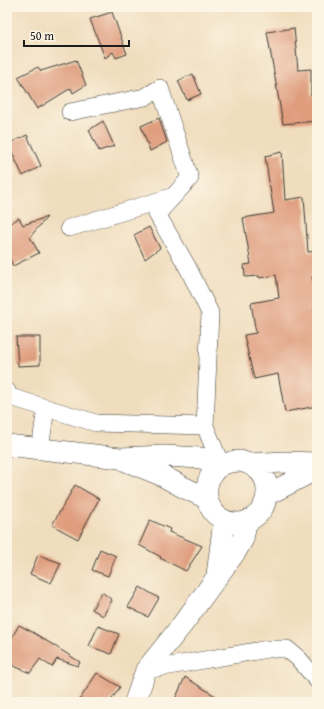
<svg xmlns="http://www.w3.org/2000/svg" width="324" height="709" viewBox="0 0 324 709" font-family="'Gentium Book Plus',serif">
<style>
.building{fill:#df9d7e}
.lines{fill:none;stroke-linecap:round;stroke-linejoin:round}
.minor-casing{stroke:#3c3934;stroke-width:18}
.tertiary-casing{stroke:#3c3934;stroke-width:22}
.minor{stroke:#fff;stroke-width:17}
.tertiary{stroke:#fff;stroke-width:21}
</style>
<rect width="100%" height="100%" fill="#fcf5e5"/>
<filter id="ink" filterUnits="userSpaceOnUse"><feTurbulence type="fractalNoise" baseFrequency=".025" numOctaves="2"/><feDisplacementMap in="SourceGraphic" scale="8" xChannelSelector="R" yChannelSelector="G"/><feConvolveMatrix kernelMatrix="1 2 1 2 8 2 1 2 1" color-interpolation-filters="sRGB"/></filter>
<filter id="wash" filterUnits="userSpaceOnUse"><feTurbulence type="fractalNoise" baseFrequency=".012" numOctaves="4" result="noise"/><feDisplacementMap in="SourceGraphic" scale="16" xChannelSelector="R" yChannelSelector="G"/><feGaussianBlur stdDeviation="0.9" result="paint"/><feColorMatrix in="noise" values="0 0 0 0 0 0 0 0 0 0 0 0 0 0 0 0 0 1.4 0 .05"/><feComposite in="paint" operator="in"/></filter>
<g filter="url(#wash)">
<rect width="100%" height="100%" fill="#f0ddbd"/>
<g id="blocks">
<path class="building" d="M112,12L127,54L116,58L113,52L105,58L90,19Z
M294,28L298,70L311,69V95L317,94V121L283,124L267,32Z
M76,60L86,85L73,93L71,88L37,109L18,77L38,67L41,71Z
M193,74L201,94L187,100L178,81Z
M159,118L167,142L150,151L141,126Z
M103,121L114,146L99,151L89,130Z
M27,135L41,166L23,176L8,144Z
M282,152L285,200L304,197L308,252L317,251V276L312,277L317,297V308L314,309L317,349V406L285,412L278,374L254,379L244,335L256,333L251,303L279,298L276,275L260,278L259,276L245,277L244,265L251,264L243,218L274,213L265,156Z
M47,217L30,237L39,253L13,266L7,252V225L19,218L23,225Z
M149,227L160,248L145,259L134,235Z
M16,337H40V365L18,366Z
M75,485L99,499L78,539L52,525Z
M150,520L170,529L169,532L202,546L186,571L160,558L161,557L139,545Z
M100,549L116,556L108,576L92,570Z
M38,555L61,563L51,583L30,574Z
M140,587L159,598L148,617L128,607Z
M102,592L112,600L103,616L92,609Z
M19,625L34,633L80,662L78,666L57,659L52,667L40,659L30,673L7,663V646Z
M98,626L119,634L111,654L89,646Z
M97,673L120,687L110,702H78Z
M185,677L225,702H174Z"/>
</g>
</g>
<g filter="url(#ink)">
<use href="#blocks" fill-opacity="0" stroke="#3c3934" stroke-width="1"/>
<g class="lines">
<defs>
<path id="minor" d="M70,112L145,97L160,88L190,178L157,214L187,266L210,313L205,426L221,465
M69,228L171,197
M7,391V396L96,423L205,426
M40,449L46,408
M146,670L268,649H287L298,658L317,680"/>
<path id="tertiary" d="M7,445L120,458L164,456L201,458L221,465
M126,461L161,475L183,487L206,498
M240,461C246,463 252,464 257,469C270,479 270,500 259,513C253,519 247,523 238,523C199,523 196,468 231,462C234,461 237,461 240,461Z
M249,464L283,462L317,463
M267,495L317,469
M217,575L224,520
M135,702L146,670L182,625L236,551L243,539L246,523"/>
</defs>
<use href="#minor" class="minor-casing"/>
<use href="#tertiary" class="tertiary-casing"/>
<use href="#minor" class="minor"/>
<use href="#tertiary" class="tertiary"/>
</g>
</g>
<rect width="324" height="709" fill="none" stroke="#fcf5e5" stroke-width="24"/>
<path d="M24 40v6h105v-6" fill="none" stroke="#1c1c1c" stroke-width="2"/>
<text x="30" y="40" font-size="12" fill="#1c1c1c" stroke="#fcf5e5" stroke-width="3" paint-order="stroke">50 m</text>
</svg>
